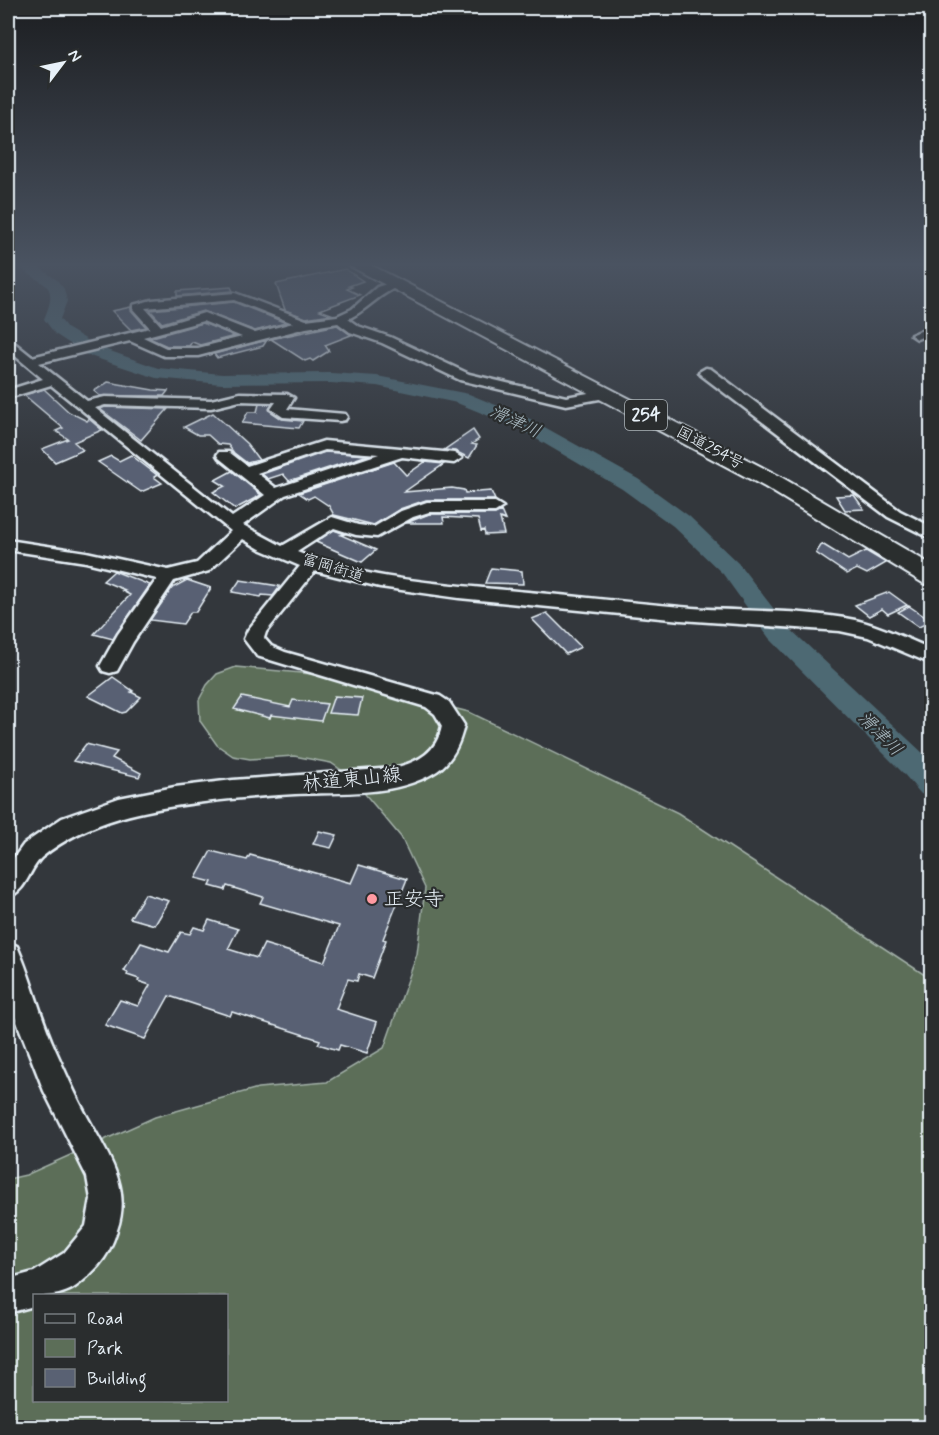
<svg xmlns="http://www.w3.org/2000/svg" width="939" height="1435" viewBox="0 0 939 1435" font-family="Mynerve,'Klee One',sans-serif">
<style>
.green{fill:#5c6e58;stroke:#a2b0a8;stroke-width:1.5;fill-rule:evenodd}
.lines{fill:none;stroke-linecap:round;stroke-linejoin:round}
.river{fill:#4e6973;fill-rule:evenodd}
.building{fill:#596173;stroke:#e8f1f8;stroke-width:1.5}
.minor-casing{stroke:#e8f1f8;stroke-width:5}
.highway-casing{stroke:#e8f1f8;stroke-width:4}
.minor{fill:#2a2d2e;fill-rule:evenodd}
.highway{fill:#2a2d2e;fill-rule:evenodd}
.poi-dot{fill:#ff9aa2;stroke:#2a2d2e;stroke-width:2}
.labels{text-anchor:middle;dominant-baseline:central;stroke-width:4.5;stroke-linejoin:round;paint-order:stroke}
.far-street-label{font-size:16px;fill:#e8f1f8;stroke:#2a2d2e}
.shield{fill:#2a2d2e;stroke:#afb6bb;stroke-width:1.5}
.shield-label{font-size:18px;font-weight:bold;fill:#e8f1f8}
.far-water-label{font-size:18px;font-style:italic;fill:#aabbc3;stroke:#2a2d2e}
.street-label{font-size:20px;fill:#e8f1f8;stroke:#2a2d2e}
.poi-label{font-size:20px;fill:#e8f1f8;stroke:#2a2d2e;text-anchor:start}
</style>
<rect width="100%" height="100%" fill="#33373c"/>
<filter id="ink" filterUnits="userSpaceOnUse"><feTurbulence type="fractalNoise" baseFrequency=".0167" numOctaves="2"/><feDisplacementMap in="SourceGraphic" scale="12" xChannelSelector="R" yChannelSelector="G"/><feConvolveMatrix kernelMatrix="1 2 1 2 8 2 1 2 1" color-interpolation-filters="sRGB"/></filter>
<g filter="url(#ink)">
<path class="green" d="M236,667L323,675L469,712L678,813L931,979V1427H8V1179L26,1175L155,1117L258,1088L327,1082L384,1048L417,954L425,888L401,837L350,776L331,763L294,756L250,759L233,756L217,745L200,721L199,700L207,685L217,674ZM34,1296H226V1400H34Z"/>
<g class="lines">
<path class="river" d="M17,263H33L57,280L64,289L67,301L60,319L67,328L99,347L158,368L222,374L331,373L377,376L469,394L530,419L638,479L689,516L739,564L787,626L925,755L932,763V797L921,794L903,773L769,638L723,574L673,526L622,489L516,427L457,403L377,386L331,383L222,384L156,378L87,355L55,334L44,319C62,277 38,288 17,263Z"/>
</g>
<path class="building" d="M345,269L363,281L349,286L352,287L347,289L360,295L320,310L331,314L306,318L285,310L276,284Z
M231,287L233,291L177,296V291Z
M234,302L286,323L255,331L203,311L162,323L150,310Z
M131,307V310L146,327L131,330L112,311Z
M203,323L235,336L200,345L192,342L189,346H167L149,338Z
M337,325L351,335L325,345L329,351L313,361L310,359L305,361L271,339Z
M267,340L263,346L217,358L214,354Z
M108,382L153,390L168,391L164,396H100L94,391Z
M44,389L69,412L87,421L89,419L102,430L74,442L83,450L55,462L42,449L68,439L56,431L63,428L24,395Z
M259,404H272L270,411L282,419L303,421L299,428L242,423L248,412H257Z
M105,407L168,409L141,440L100,409Z
M213,413L247,444L259,460L247,463L234,453L228,445L218,444L208,435H198L184,427Z
M473,430L479,439L472,444L477,445L469,458L455,451L444,450Z
M325,452L368,455L289,481L283,474L268,479L262,474Z
M131,455L157,475L154,477L162,483L141,492L98,462L111,456L119,461Z
M394,462L406,475L425,462L444,464L404,492L452,488L464,490L465,493L491,491L495,500H426L400,509L374,525L334,515L329,506L314,496L308,499L299,493Z
M232,471L261,495L235,509L213,492L225,486L215,480Z
M854,495L864,509L845,510L836,496Z
M501,511L505,520L500,518L504,534L485,535L484,530L481,531L478,519L443,517L444,523H406L429,514H495Z
M334,530L345,534L341,535L376,550L362,562L316,542Z
M822,544L848,560L866,551L886,563L867,574L857,569L847,574L816,553Z
M491,568L522,571L523,584L485,583Z
M114,571L150,585L113,639L94,634L130,595L122,591L125,590L103,581Z
M187,580L211,588L196,612H191L183,624L150,620L172,588Z
M240,580L279,586V588L273,596L262,595L261,597L232,592Z
M889,592L907,605L888,614L882,609L869,616L855,605Z
M909,606L931,621L919,627L898,612Z
M547,613L581,647L566,654L532,619Z
M113,677L133,691L131,692L141,697L126,712L122,713L88,696Z
M334,696L362,698L358,715L328,713Z
M242,697L290,707L293,700L327,704L321,721L271,715L270,718L234,709Z
M86,744L117,752L112,758L141,773L139,777L73,761Z
M319,831L337,835L331,848L313,844Z
M211,851L247,860L250,855L351,883L359,865L407,879L383,939L386,940L372,978L359,974L357,981L348,979L336,1009L377,1022L367,1053L340,1045L338,1050L318,1044L320,1040L232,1012L230,1016L169,996L145,1039L105,1025L120,1000L138,1006L150,985L138,981L139,979L127,975L128,973L124,971L141,943L169,952L181,932L190,934L194,927L204,930L209,920L238,929L228,949L257,958L264,944L324,962L339,926L260,903L263,897L227,886L225,890L210,886L212,882L196,878Z
M145,894L169,901L155,925L130,918Z"/>
<g class="lines">
<defs>
<path id="minor" d="M396,281L400,282V286C378,294 369,309 348,319L358,326L390,337L469,374L566,397L605,390L612,394L605,398L566,405L460,380L382,343L350,332L338,323L306,328L198,356H164L130,341L39,363L87,401L105,397L211,400L240,393L287,394L294,398L287,409L345,414L347,417L345,420L340,421L283,417L271,409L276,402L240,401L211,408L105,405L95,408L232,517L265,495L219,458L217,455L219,452H229L247,466L324,441L454,453L462,458L454,463L402,457L285,495L243,525L282,546L332,517L358,525L374,527L401,511L427,502H495L503,507L495,512H429L413,517L377,537L356,535L334,528L297,552C355,576 420,582 483,588C553,594 622,602 692,608C746,612 802,609 855,620C882,626 906,639 932,649V664L868,637L840,631L681,620L459,598L380,587L315,571L266,632L264,638L271,646L285,652L440,696L449,702L464,725C460,743 453,760 437,771C397,797 340,792 295,794C264,796 234,798 204,802C147,809 87,820 42,857C29,869 26,892 8,897V866L24,844L62,818L119,798L175,787L233,780L394,768C419,762 437,752 442,726L435,714L426,707L257,656L244,639L248,630L300,566L260,549L243,539L209,571L174,581L133,642L117,671L110,673L103,671L100,666L118,634L157,579L86,562L8,550V540L86,552L168,570L197,563L231,531L51,385L8,398V390L43,379L8,350V340L12,341L32,357L150,328L133,309V305L152,300L235,293L306,320L337,316L352,309L377,287ZM234,300L293,323L255,333L204,313L161,326L145,308ZM203,321L242,337L198,348H166L143,337ZM325,450L379,454L276,488L257,473Z
M932,326V333L917,339L911,335Z
M706,368L711,369L900,511L932,527V539L888,517L701,375L699,372Z
M8,942L17,946C32,980 40,1016 55,1049C66,1073 76,1097 89,1120C108,1155 132,1188 117,1230C113,1243 107,1256 98,1266C75,1290 67,1296 34,1296V1306L8,1313V1279L34,1272L64,1253L86,1226L91,1199L87,1177L44,1091L8,999Z"/>
<path id="highway" d="M348,263H367L781,477L932,565V586L923,583L765,487L350,266Z"/>
</defs>
<use href="#minor" class="minor-casing"/>
<use href="#highway" class="highway-casing"/>
<use href="#minor" class="minor"/>
<use href="#highway" class="highway"/>
</g>
</g>
<linearGradient id="sky" x2="0" y2="1"><stop stop-color="#1c1e21"/><stop offset="0.57" stop-color="#4a5361"/><stop offset="1" stop-color="#4a5361" stop-opacity="0"/></linearGradient>
<rect width="939" height="464" fill="url(#sky)"/>
<circle class="poi-dot" cx="372" cy="899" r="6"/>
<g class="labels">
<g class="far-street-label">
<text transform="translate(710 448) rotate(28)">国道254号</text>
<text transform="translate(333 568) rotate(17)">富岡街道</text>
</g>
<rect class="shield" x="625" y="400" width="42" height="30" rx="4.5"/>
<g class="shield-label">
<text x="646" y="415">254</text>
</g>
<g class="far-water-label">
<text transform="translate(515 422) rotate(25)">滑津川</text>
<text transform="translate(880 734) rotate(45)">滑津川</text>
</g>
<g class="street-label">
<text transform="translate(352 780) rotate(-6)">林道東山線</text>
</g>
<g class="poi-label">
<text x="384" y="899">正安寺</text>
</g>
</g>
<rect width="939" height="1435" fill="none" stroke="#2a2d2e" stroke-width="30"/>
<rect x="15" y="15" width="909" height="1405" fill="none" stroke="#e8f1f8" stroke-width="2" filter="url(#ink)"/>
<rect x="33" y="1294" width="195" height="108" fill="#2a2d2e" stroke="#767b7f" stroke-width="1.5"/>
<rect x="45" y="1314" width="30" height="9" fill="#2a2d2e" stroke="#767b7f" stroke-width="1.5"/>
<text x="87" y="1324" font-size="18" fill="#e8f1f8">Road</text>
<rect x="45" y="1339" width="30" height="18" fill="#5c6e58" stroke="#767b7f" stroke-width="1.5"/>
<text x="87" y="1354" font-size="18" fill="#e8f1f8">Park</text>
<rect x="45" y="1369" width="30" height="18" fill="#596173" stroke="#767b7f" stroke-width="1.5"/>
<text x="87" y="1384" font-size="18" fill="#e8f1f8">Building</text>
<g transform="translate(63 63) rotate(58)" stroke="#2a2d2e" stroke-width="4.5" paint-order="stroke">
<path d="M0-4.5L10 22L0 15L-10 22Z" fill="#e8f1f8"/>
<text y="-9" font-size="16" font-weight="bold" text-anchor="middle" fill="#e8f1f8">N</text>
</g>
</svg>
